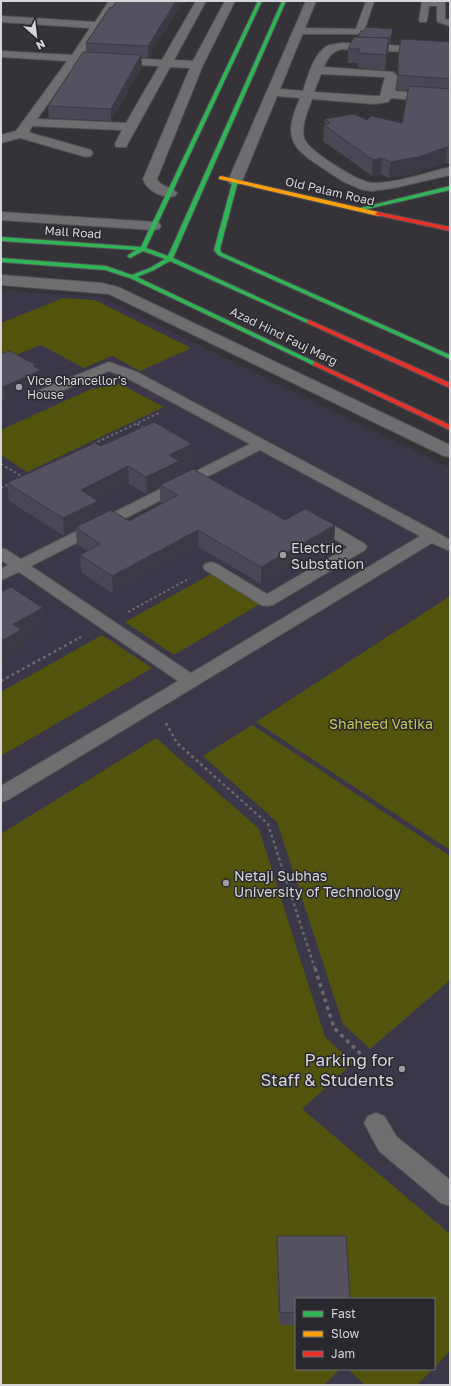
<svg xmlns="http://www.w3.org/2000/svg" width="451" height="1386" viewBox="0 0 451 1386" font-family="'Golos Text',sans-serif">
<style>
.education{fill:#3b3748;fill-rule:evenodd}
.green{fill:#52540e}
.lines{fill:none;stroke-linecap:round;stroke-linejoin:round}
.lane-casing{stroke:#515054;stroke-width:2}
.street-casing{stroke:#515054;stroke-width:2}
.fast-casing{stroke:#515054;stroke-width:2}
.slow-casing{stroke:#515054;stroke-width:2}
.jam-casing{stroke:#515054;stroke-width:2}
.path-far2{stroke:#6a696c;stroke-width:2;stroke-dasharray:2.5 2.5;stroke-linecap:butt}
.path-far1{stroke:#6a696c;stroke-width:2.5;stroke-dasharray:3 3;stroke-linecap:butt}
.path{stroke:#6a696c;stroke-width:3.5;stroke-dasharray:4 4;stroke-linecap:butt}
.lane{fill:#6e6e70;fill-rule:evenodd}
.street{fill:#6e6e70;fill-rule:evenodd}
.fast{fill:#30b455;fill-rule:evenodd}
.slow{fill:#ff9f0a;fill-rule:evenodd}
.jam{fill:#e5322d;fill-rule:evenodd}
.wall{fill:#4a4653;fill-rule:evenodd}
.shaded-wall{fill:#3c3944}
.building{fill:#565161;stroke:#3c3944}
.poi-dot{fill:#9e9da1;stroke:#2a282f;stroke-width:1.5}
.labels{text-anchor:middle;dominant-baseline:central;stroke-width:3;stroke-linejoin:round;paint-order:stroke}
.far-street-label{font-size:12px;fill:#d7d6da;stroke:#2a282f}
.far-poi-label{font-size:12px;fill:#d7d6da;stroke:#2a282f;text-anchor:start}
.poi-label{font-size:14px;fill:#d7d6da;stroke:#2a282f;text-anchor:start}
.park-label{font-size:14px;fill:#c6c951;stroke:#2a282f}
.near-poi-label{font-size:17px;fill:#d7d6da;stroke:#2a282f;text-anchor:end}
</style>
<rect width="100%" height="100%" fill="#353338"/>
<path class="education" d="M1,290L101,297L450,468V1385H1ZM296,1299H434V1369H296Z"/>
<path class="green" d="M63,298L95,300L191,348L140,371L112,356L84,368L41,345L1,361V323Z
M120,384L164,407L27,472L1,455V430L91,389Z
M211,574L260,604L174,655L125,622Z
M450,596V850L256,722Z
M102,635L152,668L1,756V692Z
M252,725L450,856V980L370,1049L343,1024L277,822L203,756Z
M156,738L259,829L325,1037L353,1063L302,1109L450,1234V1351L434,1368V1299H296V1369H340L324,1385H1V834Z
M348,1369H433L417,1385H365Z"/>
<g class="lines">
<defs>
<path id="lane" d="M366,1H374L363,34H298L293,31L298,28L356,29Z
M422,1H445V19L450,20V26L438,22L437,20V6H429L427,20L426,22H420L419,20Z
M109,362L137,372L438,533L450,540V551L432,543L8,800L1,802V786L178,681L19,572L1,580V569L8,565L1,560V548L7,550L21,559L250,444L127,378L109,371L45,398L40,399L35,398L33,395L35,392ZM260,450L420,536L191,673L31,566Z
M325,522L331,524L365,544L367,547L365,550L273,605L267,606L261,605L205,570L203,567L205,564L211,562L217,564L267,594L348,547L319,530L317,527L319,524Z
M376,1113L384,1116L397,1137L450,1180V1206L441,1203L379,1151L364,1123L368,1116Z"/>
<path id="street" d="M109,1H119L83,55L162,60L196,1H206L174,60L193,61L225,1H235L203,65L157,179C161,188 172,186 177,193L175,196C163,199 147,191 143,179L190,68L170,67L126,147H116L115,144L122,130L32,126L29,132L31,133L91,150L93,153L91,156L86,157L20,138L1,143V135L16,131L67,61L1,57V51L72,55L90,28L1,22V16L95,22ZM78,62L159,66L126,123L37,119Z
M306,1H316L280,89L303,91C308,76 313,55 327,46C332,44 338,44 343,43L450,48V54L343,49C332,51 328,57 324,67L393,72L397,76L395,91L450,95V103L391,98L388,102L374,104L312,99C308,110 301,126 304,138C307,150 358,182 372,183C398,183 425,173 450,167V175L394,188L372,191L363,190L342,181L309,159L298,149C285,132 293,116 300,98L277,96L242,181L240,184H230L228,181ZM321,74L385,77L380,96H374L314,92Z
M1,212L154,222L159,223L161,226L159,229L154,230L1,220Z
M1,275L101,283L118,287L450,445V457L444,456L109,294L1,285Z"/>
<path id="fast" d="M258,1H262L146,248L168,256L282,1H286L173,258L312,322L307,323L170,261L154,270L137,277L317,363V365L315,366L130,278L105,270L1,262V258L106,266L132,275L150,268L165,259L143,251L130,258L127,256L136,250L1,241V237L141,247Z
M233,180L238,181L221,245L220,250L222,253L450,355V359L218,255L214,250Z
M450,186V190L363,210L360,208Z"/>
<path id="slow" d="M221,176L378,212L381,214L378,216L219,179V177Z"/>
<path id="jam" d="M378,212L450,227V231L376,215L375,214Z
M309,320L450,383V388L307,323V321Z
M315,362L450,425V430L313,365V363Z"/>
</defs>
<use href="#lane" class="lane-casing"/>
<use href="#street" class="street-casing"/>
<use href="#fast" class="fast-casing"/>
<use href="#slow" class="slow-casing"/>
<use href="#jam" class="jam-casing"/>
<path class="path-far2" d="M137,424L146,429
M93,444L159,413
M1,464L23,477
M1,488L11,483
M128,612L190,578
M79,638L83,636"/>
<path class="path-far1" d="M1,681L81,637
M166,723L177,743L268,824L315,969"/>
<path class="path" d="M315,968L334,1028L366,1059"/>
<use href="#lane" class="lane"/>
<use href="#street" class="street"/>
<use href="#fast" class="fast"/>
<use href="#slow" class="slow"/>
<use href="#jam" class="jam"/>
</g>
<path class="wall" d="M117,1H183L148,58L141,57L142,67L111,121L49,118L48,106L86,53V43Z
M392,34L390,44H389L388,53L385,70L358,68V63H348V49L358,37Z
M450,42V165L445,162L417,173L389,178L381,174L372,176L323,141L324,125H325V119L367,120L402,123L408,90H397L398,75L397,74L398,59Z
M1,354L36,368L42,385L5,401L1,399Z
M101,446L193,461L179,468V476L285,520L335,525L334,542L261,584L198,547L113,594L81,572L80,555L87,551L77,544L76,530L64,536L9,501L7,483ZM129,484L147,494L160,488V502L162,503L129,521L99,516L98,501L97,500Z
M277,1236L296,1299V1325H279L277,1249Z"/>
<path class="shaded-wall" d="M176,1H183L148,58V46Z
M389,38L388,53L385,70L386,55Z
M141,55L142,67L111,121V109Z
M447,147L445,162L417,173L389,178L390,162Z
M382,158L381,174L372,176L373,160Z
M36,365L37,372L41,370L42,385L5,401L3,387Z
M192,444L193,461L179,468V478L160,485V488L147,494L146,477L169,455Z
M1,461H2L4,480L1,481Z
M128,466L129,484L83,508L81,490Z
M98,501L99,518L76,527V530L64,536L63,518Z
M335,525L334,542L261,584V567Z
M198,530V547L113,594L112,576Z
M43,608L45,628L22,641L23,650L1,663V641L13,624Z"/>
<path class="building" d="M117,1H176L148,46L86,43L110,7L112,8Z
M366,27L393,29L390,39H389V38L358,37L361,31H364Z
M354,37L389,38L386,55L358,53L360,49H348Z
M401,39L450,42V79L398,75L399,62L398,59Z
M83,52L141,55L111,109L48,106Z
M409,86L450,89V148L447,147L418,157L390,162L382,158L373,160L324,125L330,123L325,119L354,114L367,120L371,116L402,123Z
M10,351L36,365L33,366L41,370L3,387L1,385V354Z
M154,422L192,444L169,455L179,461L146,477L128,466L81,490L98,501L63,518L7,483L95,443L101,446Z
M193,469L285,520L305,509L335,525L261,567L198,530L112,576L80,555L100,544L76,527L111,510L129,521L178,495L160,485Z
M11,587L43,608L13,624L21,630L1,641V592Z
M277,1236H346L350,1299H296V1312L280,1313Z"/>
<g class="poi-dot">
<circle cx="19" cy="387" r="4"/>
<circle cx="283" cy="555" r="4"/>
<circle cx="226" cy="883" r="4"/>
<circle cx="402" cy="1069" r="4"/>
</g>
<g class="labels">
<g class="far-street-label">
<text transform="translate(330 191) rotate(13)">Old Palam Road</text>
<text transform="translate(73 232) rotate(4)">Mall Road</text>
<text transform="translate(284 336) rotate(26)">Azad Hind Fauj Marg</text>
</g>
<g class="far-poi-label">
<text x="27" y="380">Vice Chancellor's<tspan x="27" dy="14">House</tspan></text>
</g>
<g class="poi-label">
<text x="291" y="547">Electric<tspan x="291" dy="16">Substation</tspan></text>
<text x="234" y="875">Netaji Subhas<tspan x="234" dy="16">University of Technology</tspan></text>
</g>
<g class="park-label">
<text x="381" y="723">Shaheed Vatika</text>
</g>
<g class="near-poi-label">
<text x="394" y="1059">Parking for<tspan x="394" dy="20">Staff &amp; Students</tspan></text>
</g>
</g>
<rect width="451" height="1386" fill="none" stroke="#d7d6da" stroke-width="4"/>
<rect x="295" y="1298" width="140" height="72" fill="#2a282f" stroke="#6f6e73"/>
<rect x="303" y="1311" width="20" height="6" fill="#30b455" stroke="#6f6e73"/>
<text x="331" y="1318" font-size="12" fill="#d7d6da">Fast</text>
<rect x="303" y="1331" width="20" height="6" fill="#ff9f0a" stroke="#6f6e73"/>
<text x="331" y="1338" font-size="12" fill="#d7d6da">Slow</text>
<rect x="303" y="1351" width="20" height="6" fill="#e5322d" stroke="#6f6e73"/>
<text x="331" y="1358" font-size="12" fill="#d7d6da">Jam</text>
<g transform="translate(36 36) rotate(152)" stroke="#2a282f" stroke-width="3" paint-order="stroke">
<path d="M0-3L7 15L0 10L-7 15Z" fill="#d7d6da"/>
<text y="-6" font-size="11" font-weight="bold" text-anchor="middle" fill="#d7d6da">N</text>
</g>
</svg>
